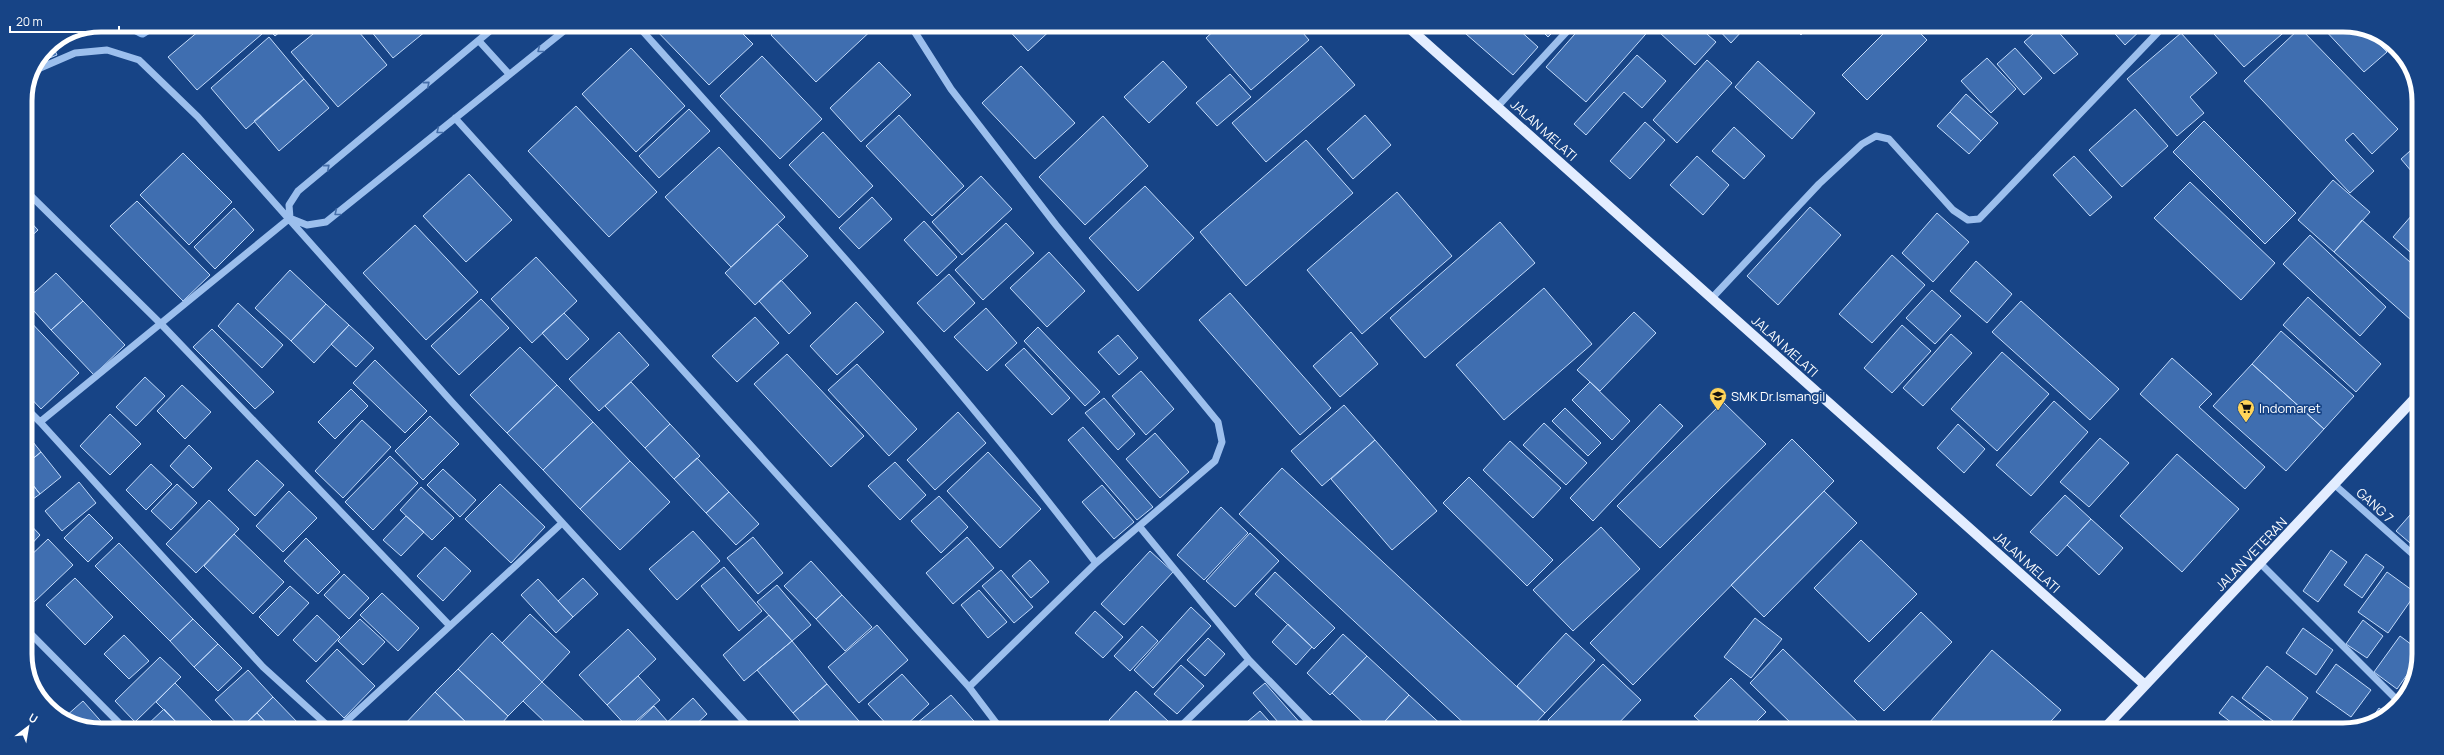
<svg xmlns="http://www.w3.org/2000/svg" width="2444" height="755" viewBox="0 0 2444 755" font-family="Manrope,sans-serif">
<style>
.lines{fill:none;stroke-linecap:round;stroke-linejoin:round}
.stream{stroke:#8eb9f0;stroke-width:11}
.building{fill:#3f6eb0;stroke:#c2dafa}
.minor{stroke:#9cbfed;stroke-width:7}
.major{stroke:#e3edff;stroke-width:10}
.oneway{stroke:#466faa}
.labels{text-anchor:middle;dominant-baseline:central;stroke-width:3.5;stroke-linejoin:round;paint-order:stroke}
.street-label{font-size:13px;fill:#fff;stroke:#174486}
.poi-label{font-size:13px;fill:#fff;stroke:#174486;text-anchor:start}
.rim{fill:none;stroke:#fff;stroke-width:5}
</style>
<rect width="100%" height="100%" fill="#174486"/>
<g class="lines">
<path class="stream" d="M129,25L142,32L153,25"/>
</g>
<path class="building" d="M206,25H254L262,34L197,90L168,57Z
M265,25H288L275,36Z
M324,25H353L387,65L338,107L291,52Z
M366,25H421L426,31L393,58Z
M652,26H735L753,44L709,85Z
M746,26H763L754,34Z
M780,26H876L816,82L771,35Z
M1005,26H1055L1028,51Z
M1219,26H1297L1309,40L1251,90L1206,38Z
M1458,27H1516L1538,47L1513,75Z
M1538,27H1558L1548,37Z
M1581,27H1652L1586,102L1546,67Z
M1666,27H1699L1716,42L1695,65L1660,33Z
M1716,27H1740L1743,30L1731,43Z
M1793,27H1808L1801,35Z
M1890,27H1914L1927,40L1867,100L1842,75Z
M2041,27H2054L2078,54L2054,74L2024,42Z
M2109,27H2144L2125,45Z
M2221,27L2289,28L2244,67L2214,34Z
M2300,28L2398,129L2372,154L2353,133L2345,140L2374,171L2350,193L2244,81Z
M2323,28H2363L2387,52L2364,72Z
M2181,33L2217,73L2190,97L2204,113L2177,136L2127,79Z
M269,37L304,79L246,129L211,88Z
M52,44L57,55L37,63L47,47Z
M1321,46L1355,85L1266,162L1232,123Z
M631,48L685,106L636,152L582,94Z
M2015,48L2042,78L2024,95L1997,64Z
M1637,55L1666,81L1642,108L1624,92L1586,135L1574,124Z
M762,56L822,119L780,159L720,96Z
M1987,58L2016,89L1991,113L1961,81Z
M1707,60L1732,83L1677,143L1653,120Z
M1163,61L1187,87L1149,123L1124,97Z
M1758,61L1815,113L1792,139L1735,87Z
M879,62L911,95L861,142L830,108Z
M1021,66L1075,123L1035,159L982,103Z
M1230,74L1251,97L1217,126L1196,103Z
M304,79L329,108L279,151L254,121Z
M1966,94L1998,123L1981,141L1950,112Z
M576,106L657,192L609,237L528,151Z
M689,109L710,131L659,178L639,156Z
M2135,109L2168,146L2122,187L2089,150Z
M1950,112L1981,141L1969,154L1937,126Z
M899,115L964,186L932,216L866,146Z
M1365,115L1391,145L1353,179L1327,149Z
M1103,116L1148,166L1085,225L1039,177Z
M2204,121L2296,213L2265,244L2173,152Z
M1645,122L1665,140L1630,179L1610,161Z
M1734,127L1765,156L1744,179L1712,151Z
M823,132L873,186L839,218L789,165Z
M1306,140L1353,193L1246,286L1200,232Z
M2419,143L2418,179L2401,159Z
M719,147L785,217L731,267L665,197Z
M183,153L232,202L189,245L140,195Z
M1697,156L1729,185L1703,215L1670,185Z
M2074,156L2112,197L2090,216L2053,175Z
M469,174L512,220L466,262L423,216Z
M981,176L1012,209L962,255L932,222Z
M2333,180L2370,212L2334,252L2298,220Z
M2190,182L2275,263L2241,300L2154,218Z
M1145,186L1194,238L1138,291L1089,238Z
M1397,192L1452,256L1362,334L1307,270Z
M872,197L892,219L859,249L839,228Z
M137,201L210,275L183,301L110,226Z
M1810,207L1841,235L1778,305L1747,276Z
M234,208L254,230L215,269L194,247Z
M2418,208V259L2393,237Z
M1937,213L1969,242L1933,282L1902,253Z
M25,216L38,230L25,242Z
M2362,220L2418,269V313L2411,320L2334,252Z
M924,221L957,257L937,276L904,240Z
M1500,222L1535,263L1425,358L1390,318Z
M1006,223L1034,253L983,300L955,270Z
M777,224L808,256L755,305L725,273Z
M415,225L478,292L426,340L363,273Z
M2310,235L2386,307L2360,336L2283,264Z
M1049,252L1085,291L1047,327L1010,288Z
M1892,255L1925,285L1872,343L1839,314Z
M536,257L577,301L532,343L491,299Z
M1976,261L2012,294L1987,323L1950,291Z
M290,270L326,304L291,341L255,308Z
M56,273L83,301L51,330L25,301Z
M949,274L975,303L944,332L917,303Z
M781,280L811,313L789,334L759,301Z
M1544,288L1592,344L1504,420L1456,365Z
M1932,290L1961,316L1935,344L1906,318Z
M1230,293L1331,408L1300,435L1199,320Z
M2308,297L2381,364L2356,392L2283,325Z
M481,299L509,328L459,375L431,346Z
M83,301L125,345L94,375L51,330Z
M2021,301L2119,389L2090,420L1992,332Z
M856,302L884,332L837,375L810,346Z
M238,303L283,345L262,368L218,326Z
M326,304L349,325L314,363L291,341Z
M986,308L1017,343L987,371L954,337Z
M1634,312L1656,333L1600,391L1577,370Z
M564,313L589,339L567,360L542,333Z
M25,316L79,373L41,409L25,392Z
M755,317L779,343L737,382L712,356Z
M349,325L374,348L356,367L331,344Z
M1902,325L1931,351L1892,393L1864,368Z
M1038,327L1100,392L1085,406L1024,341Z
M212,329L274,392L255,409L193,347Z
M2281,331L2354,396L2324,429L2252,364Z
M619,332L649,365L599,411L569,379Z
M1351,332L1378,364L1340,397L1313,366Z
M1951,334L1972,353L1923,406L1903,388Z
M1118,335L1138,358L1119,375L1098,352Z
M520,347L557,385L507,433L470,395Z
M1024,348L1070,398L1052,415L1005,365Z
M2002,352L2049,394L1997,451L1951,409Z
M787,354L864,436L831,467L754,384Z
M2172,358L2212,394L2199,407L2265,467L2245,489L2140,394Z
M375,360L427,411L405,433L353,383Z
M857,364L917,429L889,456L828,390Z
M2252,364L2324,429L2286,471L2213,406Z
M1141,371L1174,409L1146,435L1112,396Z
M145,377L165,396L136,426L116,407Z
M631,382L670,424L645,448L605,406Z
M1590,382L1630,421L1612,440L1572,400Z
M182,385L211,412L185,439L157,411Z
M557,385L593,422L543,470L507,433Z
M351,389L368,406L335,439L318,422Z
M1104,398L1135,434L1118,450L1085,413Z
M2054,401L2088,432L2031,496L1996,465Z
M1723,402L1766,444L1660,548L1617,506Z
M1660,404L1683,426L1593,521L1570,498Z
M1344,405L1375,440L1322,486L1291,451Z
M1565,408L1601,443L1588,456L1552,421Z
M958,412L986,443L935,490L907,460Z
M110,414L141,444L110,475L80,446Z
M430,416L459,444L423,480L395,451Z
M362,420L391,447L343,498L315,471Z
M593,422L630,461L580,509L543,470Z
M1544,423L1587,463L1566,485L1523,445Z
M670,424L700,456L674,479L645,448Z
M1958,424L1985,449L1964,473L1937,448Z
M1083,427L1153,507L1137,520L1068,440Z
M25,432L41,452L25,465Z
M1155,433L1189,472L1160,498L1126,459Z
M2100,438L2129,463L2089,507L2060,482Z
M1792,439L1834,481L1633,685L1590,643Z
M1375,440L1437,511L1392,550L1331,479Z
M1510,441L1561,488L1533,518L1483,470Z
M189,445L212,468L193,488L170,466Z
M41,452L61,477L40,494L25,475V465Z
M988,452L1041,509L1000,548L947,491Z
M2177,454L2239,509L2182,572L2120,516Z
M390,456L418,483L373,530L345,502Z
M697,458L729,492L706,513L674,479Z
M257,460L284,485L255,516L228,490Z
M630,461L670,502L620,550L580,509Z
M895,462L926,495L900,520L868,486Z
M151,464L172,484L146,510L126,490Z
M1282,468L1545,713L1530,729H1470L1239,514Z
M443,469L476,500L460,517L427,485Z
M25,475L40,494L26,504L25,503Z
M1469,477L1553,560L1527,586L1443,503Z
M79,482L96,503L62,531L45,511Z
M177,484L197,503L171,530L151,511Z
M500,484L545,527L511,563L465,519Z
M1102,485L1134,522L1114,539L1082,502Z
M421,487L454,518L432,540L400,510Z
M289,491L317,518L283,552L256,526Z
M1824,491L1857,523L1764,617L1731,585Z
M729,492L759,524L736,545L706,513Z
M2065,495L2091,519L2057,556L2030,532Z
M939,496L968,527L941,553L911,521Z
M209,500L239,529L196,573L166,544Z
M1221,507L1248,533L1204,580L1177,555Z
M2417,507V549L2396,531Z
M89,514L113,538L88,562L64,538Z
M406,516L424,532L401,556L383,540Z
M25,519L40,535L25,551Z
M2091,519L2123,548L2099,575L2067,545Z
M1601,527L1640,569L1573,631L1533,590Z
M693,531L720,561L677,600L649,569Z
M1250,533L1279,561L1235,607L1206,581Z
M234,534L284,582L253,614L204,566Z
M753,537L783,573L758,594L727,558Z
M967,537L994,568L953,604L926,573Z
M306,538L340,572L318,594L284,561Z
M48,539L73,565L33,603L25,596V561Z
M1861,540L1917,594L1869,642L1814,588Z
M119,543L193,619L170,641L95,566Z
M445,547L471,571L443,601L417,576Z
M2331,550L2347,562L2318,602L2303,591Z
M1150,551L1173,572L1124,625L1101,604Z
M2366,554L2384,567L2362,598L2344,585Z
M1030,560L1049,582L1031,598L1012,576Z
M811,561L842,595L816,619L784,586Z
M724,567L762,611L739,631L701,586Z
M1001,570L1033,607L1014,623L982,586Z
M1275,572L1335,628L1314,649L1255,594Z
M2387,572L2416,593L2388,633L2358,612Z
M344,574L369,598L349,619L324,595Z
M75,578L113,617L85,645L46,605Z
M583,578L598,594L573,617L558,601Z
M538,579L573,617L556,633L521,595Z
M777,585L811,625L792,641L757,602Z
M290,586L309,603L278,636L259,617Z
M979,590L1007,622L988,638L961,605Z
M382,593L419,628L398,651L360,615Z
M842,595L872,627L845,651L816,619Z
M1191,607L1211,626L1153,688L1134,670Z
M1095,611L1123,637L1103,658L1075,633Z
M1921,612L1952,642L1884,711L1854,681Z
M530,614L570,652L542,682L502,643Z
M317,615L340,637L316,662L293,640Z
M769,615L792,641L744,681L723,655Z
M1755,618L1782,639L1751,678L1724,657Z
M193,619L218,644L194,667L170,641Z
M360,619L385,642L363,665L338,641Z
M2363,620L2383,636L2367,658L2346,644Z
M1288,624L1312,647L1296,665L1272,642Z
M877,625L908,660L859,703L828,667Z
M1142,626L1158,641L1130,671L1114,656Z
M2303,628L2333,650L2316,675L2286,653Z
M628,629L656,659L607,705L579,675Z
M492,633L542,682L508,716L458,669Z
M1566,633L1595,660L1545,713L1517,686Z
M1343,634L1367,656L1330,695L1307,673Z
M124,635L149,661L129,679L104,654Z
M2400,636L2416,648V662L2397,689L2374,672Z
M1208,638L1225,654L1205,676L1187,660Z
M792,641L827,684L793,713L757,670Z
M218,644L242,668L218,691L194,667Z
M337,649L375,686L344,718L306,681Z
M1783,649L1865,729H1797L1750,683Z
M1992,650L2061,710L2043,730H1923Z
M1367,656L1409,695L1378,729H1370L1332,693Z
M160,657L181,677L135,722L115,701Z
M1603,664L1641,700L1613,729H1557L1548,720Z
M2336,664L2371,690L2351,717L2316,692Z
M1181,665L1204,686L1177,714L1154,694Z
M2267,666L2308,698L2285,730L2242,698Z
M458,669L508,716L498,728H472L435,692Z
M248,670L273,697L241,728L215,700Z
M902,674L929,704L903,728H890L868,704Z
M638,676L660,700L628,728L607,705Z
M1731,678L1766,712L1749,729H1708L1694,716Z
M542,682L587,724L583,728H551L523,701Z
M175,683L212,721L205,727H181L156,702Z
M1265,683L1302,725L1299,729H1284L1253,693Z
M827,684L865,728H806L793,713Z
M1136,691L1169,722L1163,729H1118L1109,720Z
M435,692L472,728H405L403,726Z
M951,695L980,728H911Z
M1409,695L1446,729H1394L1385,721Z
M2232,696L2276,730H2241L2219,713Z
M273,697L299,724L295,728H271L257,713Z
M693,698L707,714L692,728H661Z
M83,701L106,727H81L65,717Z
M654,706L668,722L661,728H631Z
M2379,708L2388,715L2370,721Z
M164,709L181,727H145Z
M1260,711L1276,729H1252L1247,722Z
M257,713L271,728H241Z
M212,721L219,728L205,727Z
M1092,722L1097,729H1084Z
M1773,722L1781,729H1767Z"/>
<g class="lines">
<path class="minor" d="M638,26C795,201 953,376 1096,563
M911,26L951,89L1056,225L1218,422L1222,442L1215,461L1096,563L969,687
M479,41L509,74
M31,72L75,53L107,50L139,60L198,117L451,401L750,728
M1498,106L1571,27
M455,118L969,687L1000,728
M25,190L161,324L450,626
M290,218L289,205L298,191L497,25
M292,219L307,225L326,222L570,26
M1712,298L1819,184L1862,144L1876,136L1889,139L1953,210L1968,220L1979,219L2163,27
M25,407L40,422L290,218
M40,422L263,667L328,726L333,728
M2335,485L2417,558
M1139,526L1249,660L1316,729
M2260,563L2398,701
M25,628L123,727
M339,728L562,523
M1178,729L1249,660"/>
<path class="major" d="M1408,27L2145,685
M2103,730L2418,395"/>
</g>
<defs><path id="oneway-chevron" d="M-2-3.5L2.5 0L-2 3.5" fill="none" stroke-width="1.6" stroke-linecap="round" stroke-linejoin="round"/></defs>
<g class="oneway">
<use href="#oneway-chevron" transform="translate(540 50) rotate(142)"/>
<use href="#oneway-chevron" transform="translate(427 84) rotate(-40)"/>
<use href="#oneway-chevron" transform="translate(439 131) rotate(141)"/>
<use href="#oneway-chevron" transform="translate(327 167) rotate(-40)"/>
<use href="#oneway-chevron" transform="translate(337 213) rotate(141)"/>
</g>
<defs>
<symbol id="school-pin" viewBox="-11 -11 22 30"><path d="M0 17L-7.5 6A9.5 9.5 0 1 1 7.5 6Z" fill="#ffd459" stroke="#174486"/><path d="M0-5L7-2L0 1L-7-2ZM-4 1L0 2.5L4 1V4Q0 6-4 4Z" fill="#111"/></symbol>
<symbol id="supermarket-pin" viewBox="-11 -11 22 30"><path d="M0 17L-7.5 6A9.5 9.5 0 1 1 7.5 6Z" fill="#ffd459" stroke="#174486"/><path d="M-6-5.5h2.5l.6 2H6L4.5 2H-2.5L-4.4-4H-6ZM-1.5 3.2a1.3 1.3 0 1 0 .1 0ZM3 3.2a1.3 1.3 0 1 0 .1 0Z" fill="#111"/></symbol>
</defs>
<g fill-rule="evenodd">
<use href="#school-pin" x="1708" y="386" width="20" height="27"/>
<use href="#supermarket-pin" x="2236" y="398" width="20" height="27"/>
</g>
<g class="labels">
<g class="street-label">
<text transform="translate(1544 130) rotate(42)">JALAN MELATI</text>
<text transform="translate(1785 346) rotate(42)">JALAN MELATI</text>
<text transform="translate(2375 505) rotate(42)">GANG 7</text>
<text transform="translate(2251 554) rotate(-46)">JALAN VETERAN</text>
<text transform="translate(2027 562) rotate(42)">JALAN MELATI</text>
</g>
<g class="poi-label">
<text x="1731" y="396">SMK Dr.Ismangil</text>
<text x="2259" y="408">Indomaret</text>
</g>
</g>
<path d="M0 0H2444V755H0ZM101 32H2343A69 69 0 0 1 2412 101V654A69 69 0 0 1 2343 723H101A69 69 0 0 1 32 654V101A69 69 0 0 1 101 32Z" fill="#174486" fill-rule="evenodd"/>
<path class="rim" d="M101 32H2343A69 69 0 0 1 2412 101V654A69 69 0 0 1 2343 723H101A69 69 0 0 1 32 654V101A69 69 0 0 1 101 32Z"/>
<g transform="translate(28 727) rotate(31)" stroke="#174486" stroke-width="3" paint-order="stroke">
<path d="M0-3L7 15L0 10L-7 15Z" fill="#ffffff"/>
<text y="-6" font-size="11" font-weight="bold" text-anchor="middle" fill="#ffffff">U</text>
</g>
<path d="M10 26v6h109v-6" fill="none" stroke="#ffffff" stroke-width="2"/>
<text x="16" y="26" font-size="12" fill="#ffffff" stroke="#174486" stroke-width="3" paint-order="stroke">20 m</text>
</svg>
